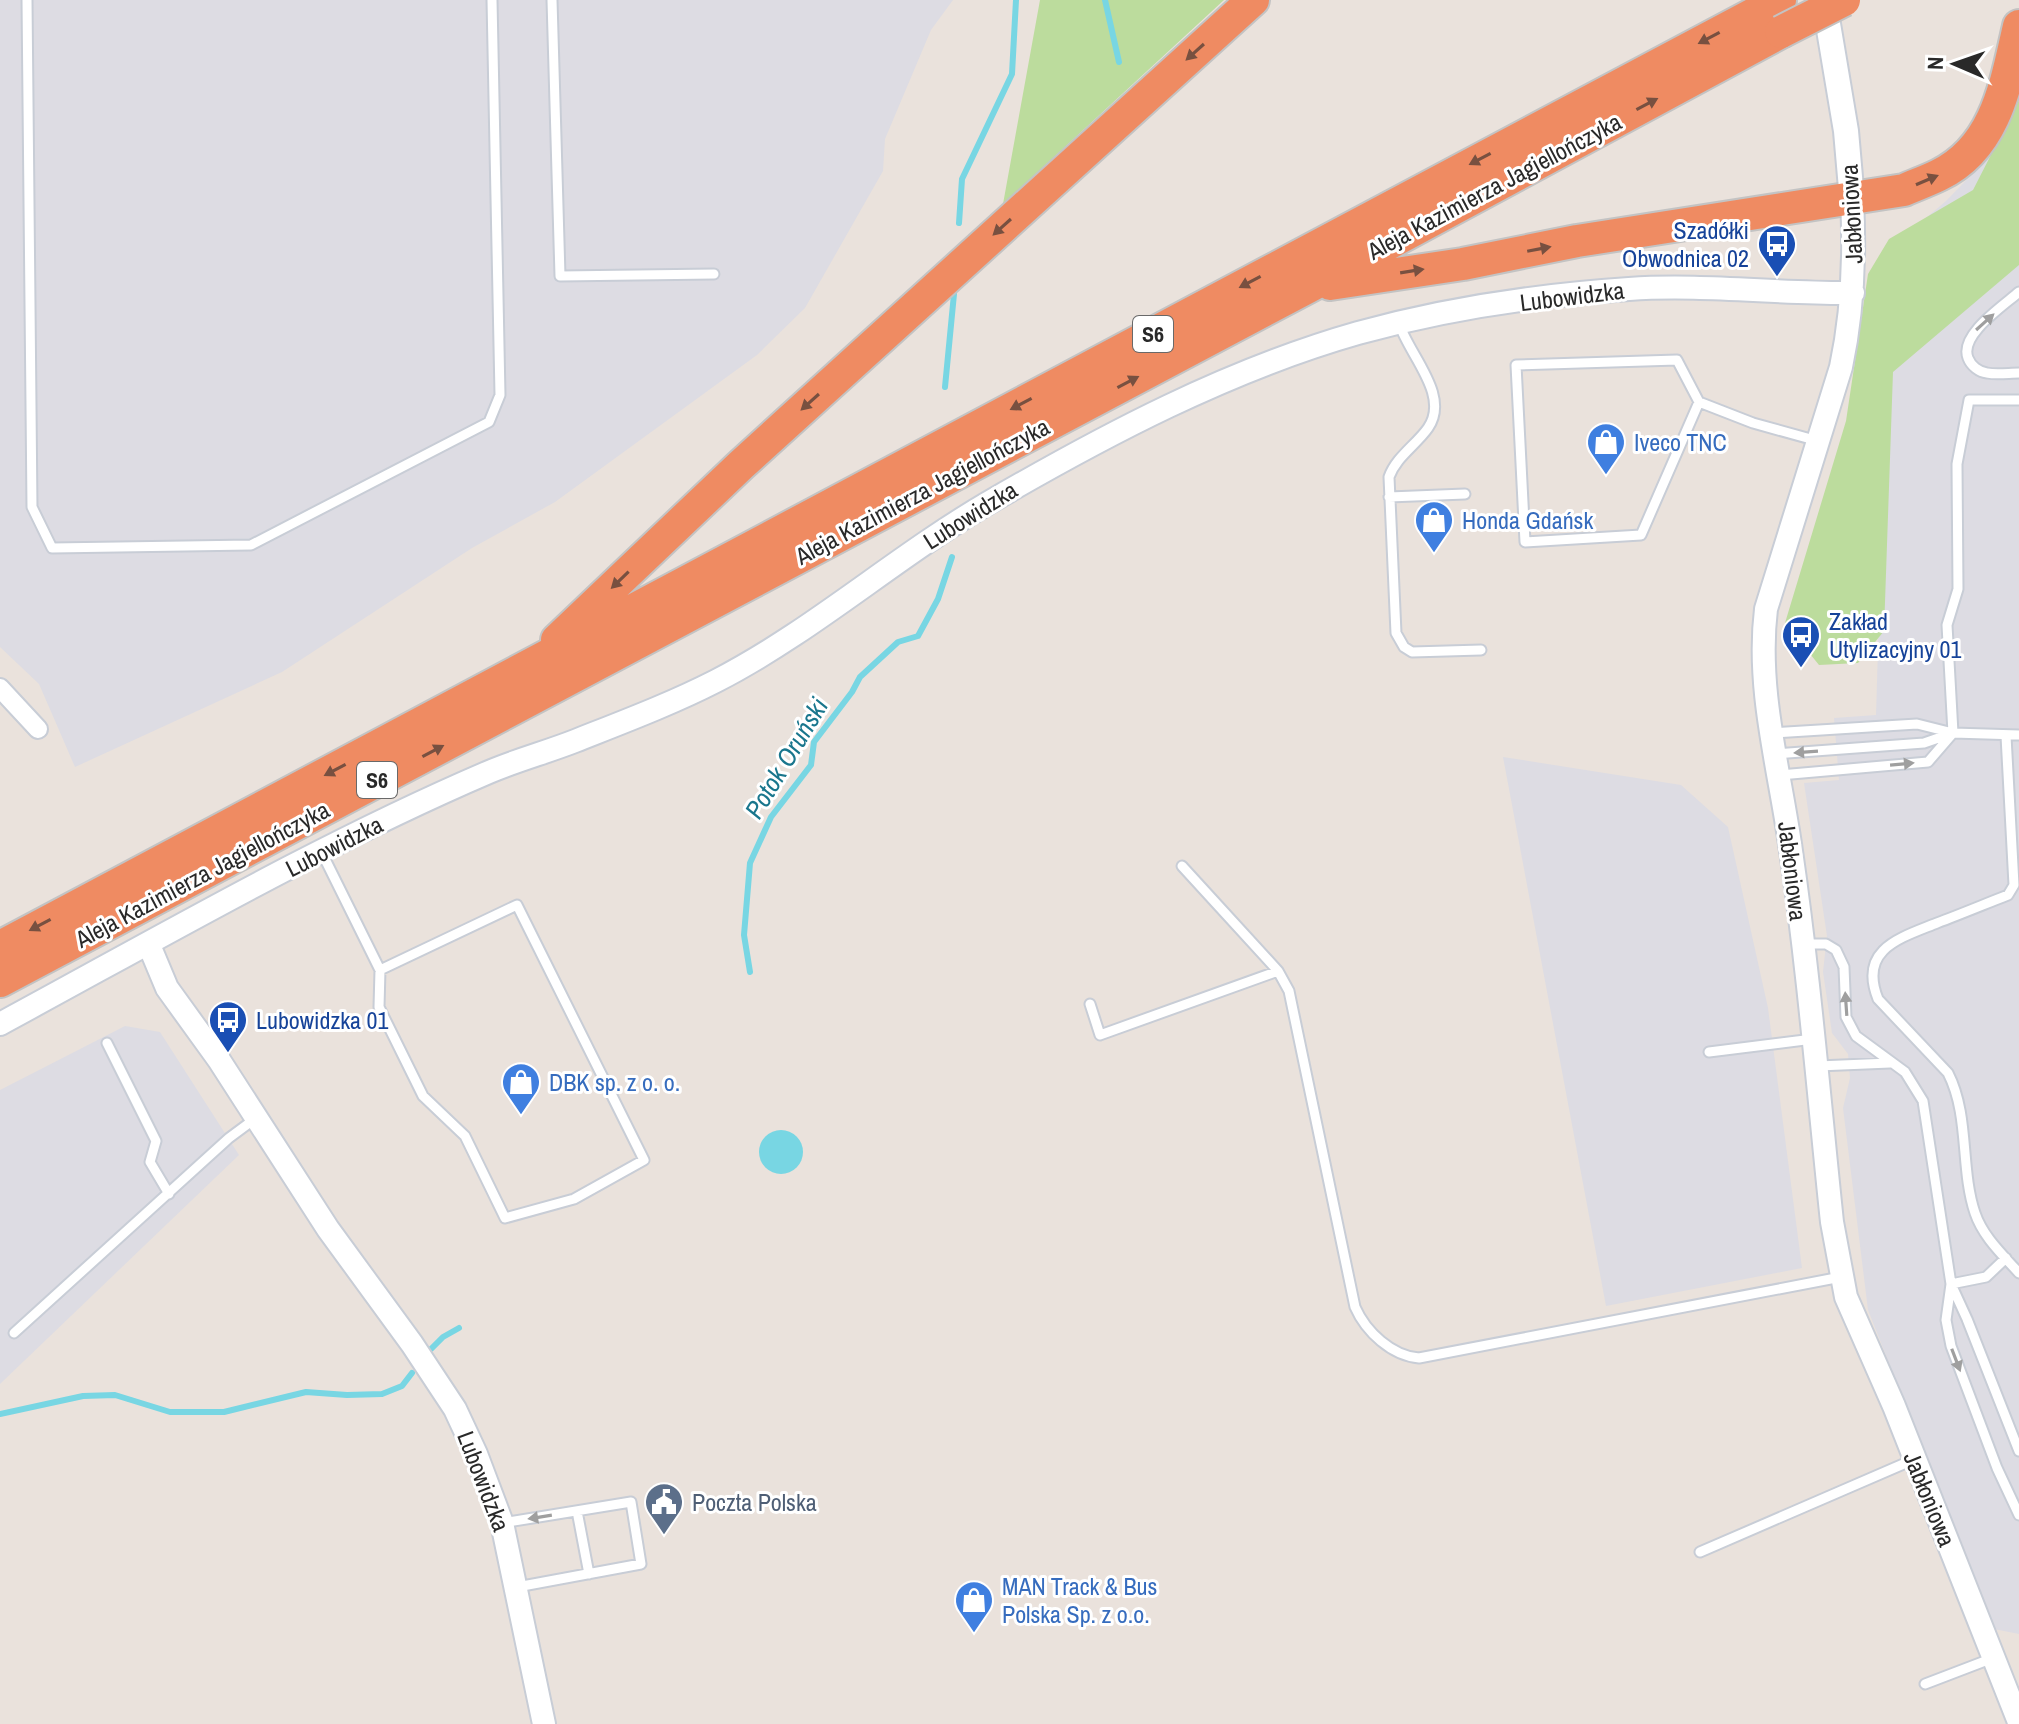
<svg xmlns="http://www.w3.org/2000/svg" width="2019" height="1724" viewBox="0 0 2019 1724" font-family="'Archivo Narrow',sans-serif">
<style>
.industrial{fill:#dddce3}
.green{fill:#bcdc9d}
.water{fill:#78d6e3}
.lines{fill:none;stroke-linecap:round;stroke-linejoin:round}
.stream{stroke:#78d6e3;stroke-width:6}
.service-casing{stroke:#c8cdd6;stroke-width:13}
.minor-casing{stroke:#c8cdd6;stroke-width:22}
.tertiary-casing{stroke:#c8cdd6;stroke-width:26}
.secondary-casing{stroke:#c8cdd6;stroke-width:28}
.motorway-casing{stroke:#c3c3c3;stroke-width:36}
.service{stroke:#fff;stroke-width:9}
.minor{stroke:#fff;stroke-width:18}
.tertiary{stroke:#fff;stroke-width:22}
.secondary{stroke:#fff;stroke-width:24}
.motorway{stroke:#ef8b62;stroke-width:32}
.motorway-bridge-casing{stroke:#c3c3c3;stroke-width:36;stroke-linecap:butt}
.motorway-bridge{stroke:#ef8b62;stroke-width:32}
.oneway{fill:#785040}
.oneway2{fill:#9f9f9f}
.labels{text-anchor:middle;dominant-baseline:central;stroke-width:6;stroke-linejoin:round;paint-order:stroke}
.shield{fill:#fff;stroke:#696969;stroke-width:2}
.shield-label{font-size:22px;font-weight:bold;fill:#292929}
.street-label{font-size:24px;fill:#292929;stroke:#fff}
.transit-label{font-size:24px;fill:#164399;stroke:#fff;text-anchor:start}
.shop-label{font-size:24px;fill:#366cbe;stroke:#fff;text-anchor:start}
.service-label{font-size:24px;fill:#4e5e75;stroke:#fff;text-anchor:start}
.water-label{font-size:26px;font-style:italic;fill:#19768d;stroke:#fff}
</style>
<rect width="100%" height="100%" fill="#eae2dc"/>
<path class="industrial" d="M0,0H953L931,30L885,139L883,171L805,308L757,355L555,502L472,548L282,672L75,767L39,684L0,647Z
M2019,126V1634L1994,1629L1868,1310L1843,1108L1850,1078L1848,1054L1832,1033L1823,972L1827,936L1804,783L1839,780L1834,718L1876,715L1886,382L1881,256L1946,201Z
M1503,757L1681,785L1728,827L1768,1008L1802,1268L1606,1306Z
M125,1026L160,1032L239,1155L0,1384V1090Z"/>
<path class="green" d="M1040,0H1224L1003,204Z
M2019,100V265L1893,372L1884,631L1858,663L1819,665L1785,623L1846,421L1868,274L1889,239L1973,190Z"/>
<path class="water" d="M759 1152a22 22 0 1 1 44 0a22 22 0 1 1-44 0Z"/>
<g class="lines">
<path class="stream" d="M1105,0L1119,62
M959,223L962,179L1012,74L1016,0
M945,387L954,294
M750,972L744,935L750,863L771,817L811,765L814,742L852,692L860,677L898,642L918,636L938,599L952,557
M431,1349L443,1337L459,1328
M0,1414L83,1396L115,1395L170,1412H224L306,1392L347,1395L382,1394L402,1386L412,1373"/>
<defs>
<path id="service" d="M27,0L32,507L52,548L251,545L489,422L500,395L492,0
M552,0L560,276L714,274
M2019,292C2003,306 1959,335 1968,358C1971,366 1979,372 1987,373C1997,375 2009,373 2019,373
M1399,323C1408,354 1451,395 1428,428C1416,445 1396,457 1389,477L1396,633L1404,647L1412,652L1481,650
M1699,402L1641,535L1525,542L1516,365L1677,360L1699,402L1753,423L1818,441
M1389,497L1465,494
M1772,733L1917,724L1953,733L2019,735
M2006,736L2014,885L2008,895C1985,904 1961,914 1937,923C1900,938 1858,949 1878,999L1948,1073C1970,1116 1960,1169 1975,1213C1983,1237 2003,1255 2019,1273
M1776,754L1924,743L1950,734
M1780,775L1928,762L1953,733L1947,625L1958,589L1957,464L1969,400H2019
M321,851L380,970L379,1007L423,1096L465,1136L505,1218L574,1199L644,1160L517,905L380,970
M1182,866L1278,971L1289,991L1355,1307C1366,1332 1392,1356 1419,1358L1841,1277
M1804,944H1826L1836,950L1844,967L1846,1017L1856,1036L1905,1072L1923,1101L1951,1284L1946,1320L1951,1346L1997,1468L2019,1515
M1090,1004L1100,1035L1278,971
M107,1043L156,1141L150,1162L169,1194
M1709,1052L1813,1039
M1818,1066L1890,1063
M1951,1284L1967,1319L2019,1451
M1951,1284L1986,1277L2006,1258
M14,1333L229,1138L256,1118
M577,1511L589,1574
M502,1523L631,1502L641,1564L517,1587
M1700,1552L1915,1459
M1925,1684L1993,1658"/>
<path id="minor" d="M0,688L38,729"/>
<path id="tertiary" d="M1852,200C1855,257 1853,311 1841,367L1766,609C1756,690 1780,771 1791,851C1809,974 1819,1099 1832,1222L1846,1297L1894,1406L2019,1722
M149,945L167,988L219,1060L328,1229L412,1344L455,1409L476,1454L502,1523L544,1724
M0,1024C161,937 321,844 489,772C517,760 547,752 575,741C623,722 671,704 716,681C813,631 894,558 988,503C1105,435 1228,370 1358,333C1445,309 1539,295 1629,289C1704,284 1779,294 1853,293"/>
<path id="secondary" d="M1824,0L1846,131L1852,200"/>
<path id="motorway" d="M1330,284L1463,264L1577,241L1904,190C1915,185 1927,181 1939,175C1997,147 2006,82 2019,26
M557,640L741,465L1253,0
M0,947L1780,0
M0,981L1308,287L1781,32"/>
</defs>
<use href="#service" class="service-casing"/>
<use href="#minor" class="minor-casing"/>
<use href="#tertiary" class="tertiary-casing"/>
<use href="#secondary" class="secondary-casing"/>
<use href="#motorway" class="motorway-casing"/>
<use href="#service" class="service"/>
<use href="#minor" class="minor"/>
<use href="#tertiary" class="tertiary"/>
<use href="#secondary" class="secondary"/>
<use href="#motorway" class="motorway"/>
<defs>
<path id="motorway-bridge" d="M1781,32L1844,0"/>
</defs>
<use href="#motorway-bridge" class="motorway-bridge-casing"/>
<use href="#motorway-bridge" class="motorway-bridge"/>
</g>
<defs><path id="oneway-solid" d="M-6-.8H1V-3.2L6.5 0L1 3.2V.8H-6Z" transform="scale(2)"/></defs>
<g class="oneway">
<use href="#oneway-solid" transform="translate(1709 38) rotate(152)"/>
<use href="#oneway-solid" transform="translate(1195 52) rotate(138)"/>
<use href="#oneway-solid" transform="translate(1647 104) rotate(-28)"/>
<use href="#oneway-solid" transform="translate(1480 159) rotate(152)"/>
<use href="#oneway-solid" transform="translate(1927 180) rotate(-23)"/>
<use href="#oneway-solid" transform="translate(1002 227) rotate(138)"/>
<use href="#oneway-solid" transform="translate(1539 249) rotate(-11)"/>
<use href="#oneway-solid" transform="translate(1412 271) rotate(-9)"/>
<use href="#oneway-solid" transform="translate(1250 282) rotate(152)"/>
<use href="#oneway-solid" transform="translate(1128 382) rotate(-28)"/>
<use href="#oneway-solid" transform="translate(810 402) rotate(138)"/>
<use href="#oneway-solid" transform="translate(1021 404) rotate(152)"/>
<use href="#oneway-solid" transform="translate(620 580) rotate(136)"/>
<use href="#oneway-solid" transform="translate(433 751) rotate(-28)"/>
<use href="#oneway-solid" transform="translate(335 770) rotate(152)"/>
<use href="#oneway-solid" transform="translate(40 925) rotate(152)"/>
</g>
<g class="oneway2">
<use href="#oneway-solid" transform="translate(1985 322) rotate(-42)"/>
<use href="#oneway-solid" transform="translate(1806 752) rotate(176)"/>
<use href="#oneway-solid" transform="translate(1902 764) rotate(-5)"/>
<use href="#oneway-solid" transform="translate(1846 1004) rotate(-94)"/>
<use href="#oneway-solid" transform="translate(1956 1360) rotate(69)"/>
<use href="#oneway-solid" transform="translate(540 1517) rotate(171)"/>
</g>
<defs>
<symbol id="bus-pin" viewBox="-11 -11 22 30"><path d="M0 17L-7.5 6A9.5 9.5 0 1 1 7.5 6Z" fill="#1a4fb4" stroke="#fff"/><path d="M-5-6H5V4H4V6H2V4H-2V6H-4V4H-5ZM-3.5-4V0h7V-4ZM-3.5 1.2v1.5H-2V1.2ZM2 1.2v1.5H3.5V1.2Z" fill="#fff"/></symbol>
<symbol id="shop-pin" viewBox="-11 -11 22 30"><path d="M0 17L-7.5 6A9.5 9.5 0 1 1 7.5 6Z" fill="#3f7fe0" stroke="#fff"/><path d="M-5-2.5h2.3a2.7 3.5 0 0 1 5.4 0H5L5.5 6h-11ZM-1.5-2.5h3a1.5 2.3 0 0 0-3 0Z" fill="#fff"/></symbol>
<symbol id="civic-pin" viewBox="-11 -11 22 30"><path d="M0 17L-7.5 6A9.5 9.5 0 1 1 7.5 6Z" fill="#5c6f8a" stroke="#fff"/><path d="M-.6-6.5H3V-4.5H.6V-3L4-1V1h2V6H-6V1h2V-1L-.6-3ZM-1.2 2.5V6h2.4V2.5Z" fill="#fff"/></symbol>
</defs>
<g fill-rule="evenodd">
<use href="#bus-pin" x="1755" y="222" width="44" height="60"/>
<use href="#shop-pin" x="1584" y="420" width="44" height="60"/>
<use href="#shop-pin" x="1412" y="498" width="44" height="60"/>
<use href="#bus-pin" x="1779" y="613" width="44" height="60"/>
<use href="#bus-pin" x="206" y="998" width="44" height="60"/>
<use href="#shop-pin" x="499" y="1060" width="44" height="60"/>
<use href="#civic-pin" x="642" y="1480" width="44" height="60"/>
<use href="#shop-pin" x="952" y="1578" width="44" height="60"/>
</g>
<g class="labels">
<g class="shield">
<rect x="1133" y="316" width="40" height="36" rx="6"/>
<rect x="357" y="762" width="40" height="36" rx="6"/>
</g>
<g class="shield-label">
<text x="1153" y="334">S6</text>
<text x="377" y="780">S6</text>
</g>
<g class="street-label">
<text transform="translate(1494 186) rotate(-28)">Aleja Kazimierza Jagiellończyka</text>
<text transform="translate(1851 214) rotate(-93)">Jabłoniowa</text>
<text transform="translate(1572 296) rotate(-7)">Lubowidzka</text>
<text transform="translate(922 491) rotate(-28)">Aleja Kazimierza Jagiellończyka</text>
<text transform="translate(970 515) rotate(-32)">Lubowidzka</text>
<text transform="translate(334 846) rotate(-27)">Lubowidzka</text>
<text transform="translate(1793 871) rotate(83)">Jabłoniowa</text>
<text transform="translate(202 874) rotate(-28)">Aleja Kazimierza Jagiellończyka</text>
<text transform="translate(484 1481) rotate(69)">Lubowidzka</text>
<text transform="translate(1930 1499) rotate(68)">Jabłoniowa</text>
</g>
<g class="transit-label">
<text x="1749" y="230" text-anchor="end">Szadółki<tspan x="1749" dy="28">Obwodnica 02</tspan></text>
<text x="1829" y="621">Zakład<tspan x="1829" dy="28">Utylizacyjny 01</tspan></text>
<text x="256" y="1020">Lubowidzka 01</text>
</g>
<g class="shop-label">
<text x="1634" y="442">Iveco TNC</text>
<text x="1462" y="520">Honda Gdańsk</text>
<text x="549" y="1082">DBK sp. z o. o.</text>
<text x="1002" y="1586">MAN Track &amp; Bus<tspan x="1002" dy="28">Polska Sp. z o.o.</tspan></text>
</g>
<g class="service-label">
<text x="692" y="1502">Poczta Polska</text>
</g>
<g class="water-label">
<text transform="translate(786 758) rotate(-59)">Potok Oruński</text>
</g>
</g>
<g transform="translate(1955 64) rotate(272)" stroke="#ffffff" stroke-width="6" paint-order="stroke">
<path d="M0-6L14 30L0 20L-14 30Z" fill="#292929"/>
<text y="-12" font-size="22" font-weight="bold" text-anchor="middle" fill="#292929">N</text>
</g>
</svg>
